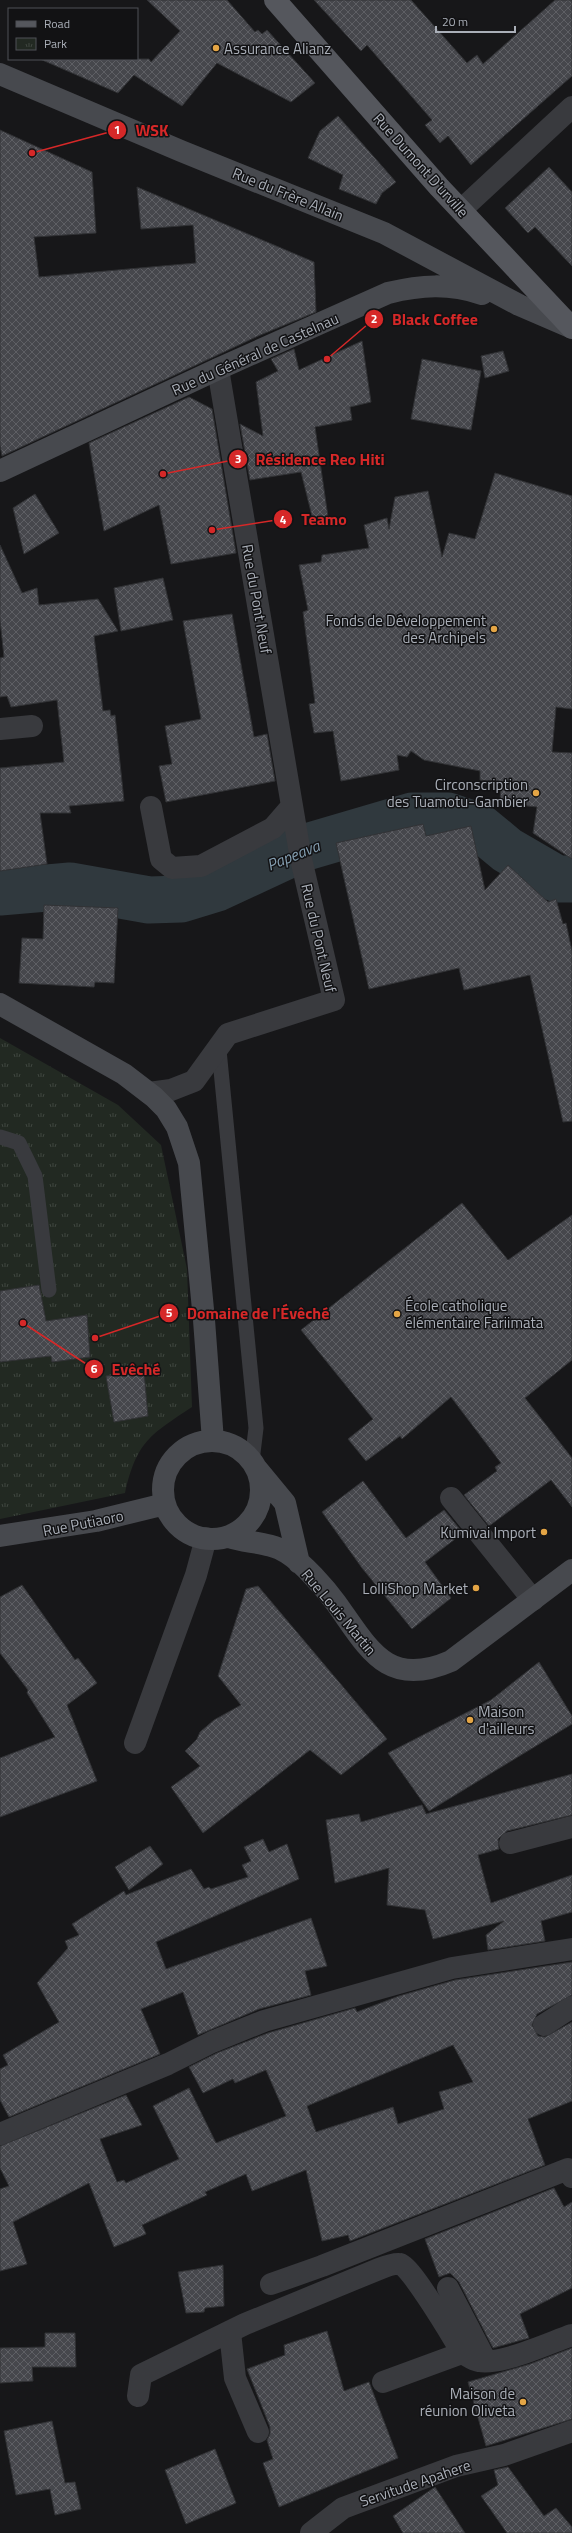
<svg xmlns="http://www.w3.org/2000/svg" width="572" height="2533" viewBox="0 0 572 2533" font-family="'Titillium Web',sans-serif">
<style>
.park{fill:url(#park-tufts)}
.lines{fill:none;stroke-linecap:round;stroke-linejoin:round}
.river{stroke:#30393e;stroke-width:47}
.building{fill:url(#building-cross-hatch);stroke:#313235;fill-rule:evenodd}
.lane{stroke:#393a3e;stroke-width:15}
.street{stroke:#393a3e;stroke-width:22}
.secondary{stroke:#47494e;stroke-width:22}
.primary{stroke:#55575d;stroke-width:22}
.poi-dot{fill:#e4a545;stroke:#121214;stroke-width:1.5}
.labels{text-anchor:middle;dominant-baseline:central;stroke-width:3;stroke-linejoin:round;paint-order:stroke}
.poi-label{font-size:15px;fill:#aaafb8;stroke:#121214;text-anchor:end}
.street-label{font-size:15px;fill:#aaafb8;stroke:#121214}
.water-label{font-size:16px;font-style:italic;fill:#849eb0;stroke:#121214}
.leader{fill:none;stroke:#d62828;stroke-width:1.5}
.callout-dot{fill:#d62828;stroke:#121214;stroke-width:1.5}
.mark-label{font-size:12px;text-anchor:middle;font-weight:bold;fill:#fff}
.callout-label{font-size:16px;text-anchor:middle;font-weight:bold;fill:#d62828;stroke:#121214;stroke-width:3;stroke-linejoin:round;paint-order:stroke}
</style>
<defs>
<pattern id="park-tufts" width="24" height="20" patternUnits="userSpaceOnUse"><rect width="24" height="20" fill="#222922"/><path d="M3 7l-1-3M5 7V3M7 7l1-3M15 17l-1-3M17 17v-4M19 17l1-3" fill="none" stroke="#3f4640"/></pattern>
<pattern id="building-cross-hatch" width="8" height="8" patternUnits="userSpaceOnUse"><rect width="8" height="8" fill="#46474c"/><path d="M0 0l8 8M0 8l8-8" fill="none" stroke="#5e5f64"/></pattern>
</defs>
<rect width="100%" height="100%" fill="#171719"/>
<path class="park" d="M0,1038L118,1105L161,1145L187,1269L192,1407C150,1435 137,1441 125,1493L0,1519Z"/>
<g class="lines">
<path class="river" d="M0,892L70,886L149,900L181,899L217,888L303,848L412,816H448L478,826L507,850L557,879H572"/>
</g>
<path class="building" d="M147,0H227L255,32L258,30L262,34L267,30L315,83L291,102L217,63L182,106L134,75L118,93L40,59H149L151,62L180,31Z
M314,0H411L467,63L477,55L483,64L555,0H572V76L471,165L448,136L440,143L425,125L432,120L367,45L361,51Z
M338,116L396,182L382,193L376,204L339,189L343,175L308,158L320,131Z
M0,130L92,172L96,233L34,237L39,277L196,263L193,225L141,229L137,187L314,262L316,312L258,336L2,456L0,445Z
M549,167L572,192V266L535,227L528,233L505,208Z
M362,341L371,402L350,407L352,420L315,427L328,517L313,520L301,472L250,480L240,424L263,436L256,382L278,371L271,359L294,349L299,370Z
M503,351L509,371L485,378L481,356Z
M422,359L481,371L471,430L411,419Z
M189,397L212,409L236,553L171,564L159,505L104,531L89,443Z
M495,473L572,496V709L556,707L552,752L572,753V859L533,833L537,807L500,803L501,782L480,780V771L424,760L411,751L407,757L397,755L399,770L341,781L333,731L314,733L309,704L315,703L303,612L308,610L299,565L321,562L322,555L369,548L364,525L387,518L389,529L395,497L428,491L442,557L449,533L475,539Z
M35,494L59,533L24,554L13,508Z
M0,545L22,593L37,588L39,605L98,599L118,631L94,636L103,711L110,710L111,716L115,715L124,801L69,806L71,813H40L47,864L0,871V768L64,762L57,700L11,707L7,696L0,697V658L4,657L0,620Z
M163,578L173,620L121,631L114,588Z
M232,614L254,737L267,734L275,781L166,802L159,766L172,764L165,726L201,719L183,621Z
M423,824L426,836L471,826L485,890L508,865L548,902L556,899L563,924L566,923L572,951V1121L563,1122L530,975L464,990L459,968L369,989L336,843Z
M44,905L118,908L114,983L95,982L94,987L19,983L22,938L43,939Z
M462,1203L508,1260L572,1215V1360L525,1398L572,1458V1507L551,1480L489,1526L464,1495L497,1471L495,1467L501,1463L451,1397L402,1439L400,1436L366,1461L348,1439L373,1419L301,1330Z
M39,1285L46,1321L87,1315L90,1357L52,1362L51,1356L0,1362V1291Z
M144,1372L148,1416L114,1422L106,1376Z
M363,1481L406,1538L444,1510L463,1533L425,1562L451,1598L412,1629L362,1568L322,1512Z
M22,1585L75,1660L78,1658L97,1683L67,1705L97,1781L0,1817V1758L55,1737L27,1693L28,1690L0,1653V1597Z
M258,1586L387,1739L341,1775L310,1750L203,1833L171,1787L200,1766L185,1751L197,1739L200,1732L214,1720L241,1705L218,1676L246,1589Z
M539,1662L572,1716V1724L429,1811L388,1753L491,1700Z
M572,1774V1815L507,1831L498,1839L499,1849L478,1855L491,1903L572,1875V1912L541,1921L545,1941L488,1950L486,1935L504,1921L433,1939L425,1910L387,1905L389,1868L335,1883L326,1820L359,1814L361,1822L422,1805L426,1814Z
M263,1839L269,1852L287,1844L299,1879L156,1942L166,1969L311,1918L327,1966L305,1971L311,1995L259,2009L198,2035L183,1992L141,2009L160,2054L9,2117L0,2100V2069L8,2065L3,2055L59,2022L37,1983L68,1948L65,1941L79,1935L72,1924L124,1891L126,1895L191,1869L204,1889L209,1887L211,1889L248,1877L242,1865L251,1861L244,1847Z
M150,1846L163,1864L129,1890L115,1867Z
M572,1962V1995L537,2014L532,2025L538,2036L545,2037L572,2022V2101L528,2119L545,2165L350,2241L348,2235L322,2241L306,2170L252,2191L246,2174L205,2192L207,2195L142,2225L146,2234L114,2247L89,2183L13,2222L27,2264L0,2271V2189L9,2186L0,2168V2146L126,2095L142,2125L100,2139L117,2182L124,2180L126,2183L179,2159L153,2106L189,2088L216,2143L286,2116L266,2070L235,2083L233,2079L203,2093L189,2067L217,2053L268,2033L355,2008L357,2012L399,1996L455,1980ZM453,2045L473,2082L439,2092L444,2109L398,2124L393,2107L316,2132L307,2106Z
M554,2188L564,2207L572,2202V2288L520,2314L529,2338L493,2348L459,2282L450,2273L439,2277L425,2239Z
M223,2265L224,2306L205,2308L204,2312L186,2313L178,2272Z
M327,2331L344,2391L369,2382L398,2458L279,2507L263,2463L273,2459L267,2440L270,2434V2427L247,2369L285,2355L284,2345Z
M45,2333H75L76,2367H32L33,2381L0,2383V2348L45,2347Z
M572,2348V2419L486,2446L468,2382L530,2364Z
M52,2421L65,2483L75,2482L81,2509L55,2515L50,2489L16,2495L4,2431Z
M215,2449L236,2503L186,2524L165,2470Z
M508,2467L544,2516L556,2508L572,2527V2533H507L481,2496L498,2485L494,2470Z
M435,2487L465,2533H403L393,2516Z"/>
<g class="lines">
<path class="lane" d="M219,1050L256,1428L252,1461
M0,1137L19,1143L35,1176L49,1290"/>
<path class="street" d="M461,210L572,107
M0,729L32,726
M151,807L161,859L172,868L201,866L273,828L292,806
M149,1093L171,1090L194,1081L228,1034L334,1000L301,859L218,369
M451,1498L533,1600
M135,1743L196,1575L206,1538
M510,1843L572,1827
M544,2025L572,2007
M0,2134L168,2064L212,2042L264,2021L452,1968L572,1949
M271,2284L322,2266L568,2169L572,2177
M448,2288L486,2361
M230,2332L235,2378L258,2432
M383,2382L462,2353
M138,2396L141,2375L245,2324L379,2269C384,2267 394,2263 400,2264C410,2265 454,2339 462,2353C468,2356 472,2360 479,2361C502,2365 549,2343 572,2335
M311,2533L343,2508L456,2466L504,2455L572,2431"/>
<path class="secondary" d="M0,74L181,151L384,233L519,305L570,327
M0,471L218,369L388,293C421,285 449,283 482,294
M0,1004L124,1074L154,1097L166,1109L177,1127L189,1163L204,1320L213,1441
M163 1490a49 49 0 1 1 98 0a49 49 0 1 1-98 0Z
M257,1469L285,1503L299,1563
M0,1536L96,1521L165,1504
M229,1537C247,1543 271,1542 287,1553C303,1563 325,1588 336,1603C369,1649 387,1689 451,1661L572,1570"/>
<path class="primary" d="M275,0L439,187L572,328"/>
</g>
<g class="poi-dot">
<circle cx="216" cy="48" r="4"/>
<circle cx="494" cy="629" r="4"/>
<circle cx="536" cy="793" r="4"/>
<circle cx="397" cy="1314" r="4"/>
<circle cx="544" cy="1532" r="4"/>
<circle cx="476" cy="1588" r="4"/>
<circle cx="470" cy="1720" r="4"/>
<circle cx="523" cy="2402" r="4"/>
</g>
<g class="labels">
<g class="poi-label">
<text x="224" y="48" text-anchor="start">Assurance Alianz</text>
<text x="486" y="620">Fonds de Développement<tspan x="486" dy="17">des Archipels</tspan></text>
<text x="528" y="784">Circonscription<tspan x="528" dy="17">des Tuamotu-Gambier</tspan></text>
<text x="405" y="1305" text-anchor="start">École catholique<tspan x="405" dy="17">élémentaire Fariimata</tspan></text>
<text x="536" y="1532">Kumivai Import</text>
<text x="468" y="1588">LolliShop Market</text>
<text x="478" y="1711" text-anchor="start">Maison<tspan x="478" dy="17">d'ailleurs</tspan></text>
<text x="515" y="2393">Maison de<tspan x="515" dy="17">réunion Oliveta</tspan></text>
</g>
<g class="street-label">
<text transform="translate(421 165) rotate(48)">Rue Dumont D'urville</text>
<text transform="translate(288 194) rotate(22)">Rue du Frère Allain</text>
<text transform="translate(255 354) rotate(-24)">Rue du Général de Castelnau</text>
<text transform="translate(257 599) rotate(80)">Rue du Pont Neuf</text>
<text transform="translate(319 938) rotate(77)">Rue du Pont Neuf</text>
<text transform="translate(83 1523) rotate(-11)">Rue Putiaoro</text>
<text transform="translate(339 1612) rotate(50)">Rue Louis Martin</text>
<text transform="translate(415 2483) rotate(-19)">Servitude Apahere</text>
</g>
<g class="water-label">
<text transform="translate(293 855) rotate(-22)">Papeava</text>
</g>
</g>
<path class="leader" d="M32 153L117 130M327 359L374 319M163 474L238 459M212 530L283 519M95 1338L169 1313M23 1323L94 1369"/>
<g class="callout-dot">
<circle cx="32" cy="153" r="4"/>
<circle cx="327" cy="359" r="4"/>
<circle cx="163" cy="474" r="4"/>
<circle cx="212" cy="530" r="4"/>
<circle cx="95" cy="1338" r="4"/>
<circle cx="23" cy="1323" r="4"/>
<circle cx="117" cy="130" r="10"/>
<circle cx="374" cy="319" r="10"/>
<circle cx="238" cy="459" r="10"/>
<circle cx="283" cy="519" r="10"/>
<circle cx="169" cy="1313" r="10"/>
<circle cx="94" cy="1369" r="10"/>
</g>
<g class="mark-label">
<text x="117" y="134">1</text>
<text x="374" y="323">2</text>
<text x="238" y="463">3</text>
<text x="283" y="524">4</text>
<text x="169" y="1317">5</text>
<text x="94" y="1373">6</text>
</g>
<g class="callout-label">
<text x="152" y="136">WSK</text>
<text x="435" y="325">Black Coffee</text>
<text x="320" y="465">Résidence Reo Hiti</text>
<text x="324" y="525">Teamo</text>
<text x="258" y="1319">Domaine de l'Évêché</text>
<text x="136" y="1375">Evêché</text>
</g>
<rect x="8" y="8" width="130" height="52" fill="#121214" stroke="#4f5156"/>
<rect x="16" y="21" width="20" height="6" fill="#55575d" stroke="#4f5156"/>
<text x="44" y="28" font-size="12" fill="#aaafb8">Road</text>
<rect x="16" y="38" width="20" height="12" fill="url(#park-tufts)" stroke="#4f5156"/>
<text x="44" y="48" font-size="12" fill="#aaafb8">Park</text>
<path d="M436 26v6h79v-6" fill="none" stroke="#aaafb8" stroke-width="2"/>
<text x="442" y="26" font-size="12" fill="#aaafb8" stroke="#121214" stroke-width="3" paint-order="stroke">20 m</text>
</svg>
